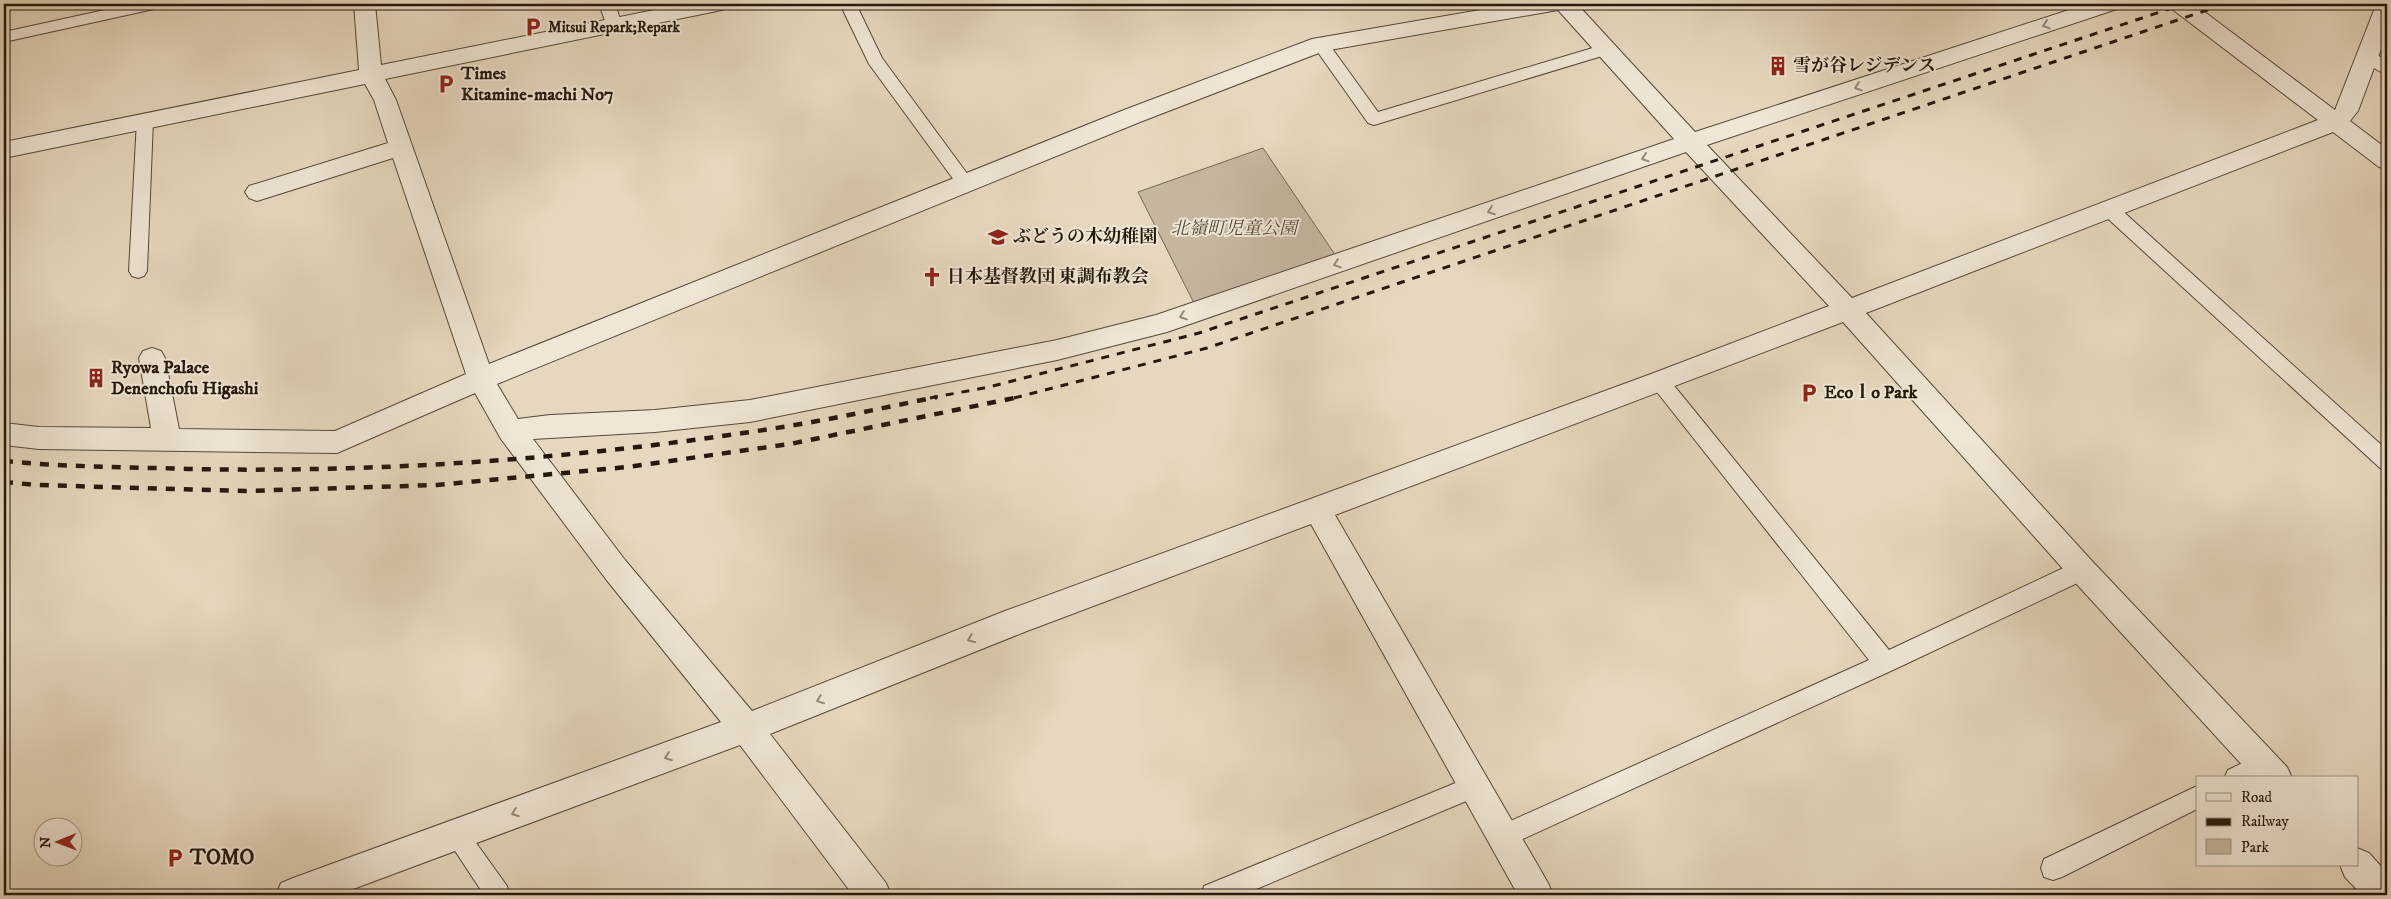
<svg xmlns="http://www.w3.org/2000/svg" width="2391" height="899" viewBox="0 0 2391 899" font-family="'IM FELL DW Pica','Noto Serif JP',serif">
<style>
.green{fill:#c5b7a0;stroke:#746856}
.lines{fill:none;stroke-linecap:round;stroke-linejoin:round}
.lane-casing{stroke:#544838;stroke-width:2}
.street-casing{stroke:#544838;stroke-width:2}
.lane{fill:#efe6d5;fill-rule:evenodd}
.street{fill:#efe6d5;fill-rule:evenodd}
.rail-far1{stroke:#24180c;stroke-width:3;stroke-dasharray:8 8;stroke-linecap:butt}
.rail{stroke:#24180c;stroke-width:4.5;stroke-dasharray:9 9;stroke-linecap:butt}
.oneway{stroke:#94897b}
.labels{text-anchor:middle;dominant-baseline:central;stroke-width:4;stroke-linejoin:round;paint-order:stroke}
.far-poi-label{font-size:15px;font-weight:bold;fill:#24180c;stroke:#efe6d5;text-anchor:start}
.poi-label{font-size:18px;font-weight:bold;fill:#24180c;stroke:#efe6d5;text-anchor:start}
.park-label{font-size:18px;font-style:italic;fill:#544838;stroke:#efe6d5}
.near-poi-label{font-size:21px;font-weight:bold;fill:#24180c;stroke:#efe6d5;text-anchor:start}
</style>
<rect width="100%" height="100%" fill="#e6d8be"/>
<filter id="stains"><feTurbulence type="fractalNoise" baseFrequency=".004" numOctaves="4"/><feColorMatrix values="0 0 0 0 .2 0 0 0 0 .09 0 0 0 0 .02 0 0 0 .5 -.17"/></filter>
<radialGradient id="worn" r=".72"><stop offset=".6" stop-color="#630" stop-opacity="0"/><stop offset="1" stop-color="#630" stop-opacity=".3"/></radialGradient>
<path class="green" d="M1263,148L1340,262L1198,311L1138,192Z"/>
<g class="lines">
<defs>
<path id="lane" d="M132,4H162L159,8L154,9L4,42V32Z
M599,4H615L622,25L620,29H608Z
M840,4H856L882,58L971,179L974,183L971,187L965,189L959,187L869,64Z
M1320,39L1326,40L1378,112L1606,44L1612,45L1614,49L1612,53L1374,125L1368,123L1312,44L1314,40Z
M2367,49L2387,61V74C2378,72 2364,62 2359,54L2361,50Z
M145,114L151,116L153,120L147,271L144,276L138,278L132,276L129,271L137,120L139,116Z
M2111,205L2117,206L2387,450V470L2380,468L2105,216L2102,211L2105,206Z
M1660,374L1667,377L1889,650L2074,563L2082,561L2090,563L2093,570L2090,577L1893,670L1503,848L1495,844L1491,836L1495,828L1869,660L1653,387L1650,382L1653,377Z
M2263,753L2271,756L2275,764C2266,783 2242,778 2224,778L2228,770Z
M1475,775L1483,778L1487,786L1483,794L1242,895H1201L1204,886Z
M2197,786V809L2062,877L2053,880L2044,877L2041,868L2044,859Z
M456,822L464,826L507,886L510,895H484L444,834L448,826Z"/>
<path id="street" d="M354,4H375L381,65L684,4H728L725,9L717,11L385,79L396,100L489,364L1124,110L1312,39L1515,4H1577L1695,132L2087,4H2119L2117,9L1707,145L1852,298L2318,120L2172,9L2170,4H2194L2335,110L2376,5L2387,4V33L2358,111L2350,121L2387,149V169L2379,167L2333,132L1866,313L2092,561L2287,767L2292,778H2254L2072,579L1843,322L1335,515L1548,883L1553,895H1518L1311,524L1027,631L770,734L886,883L891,895H853L740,745L337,895H276L281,883L293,878L721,722L605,578L501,439L475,393L337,453L39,449L4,445V423L39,427L151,428L139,358L143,351L152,348L161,351L165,358L179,429L335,431L466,374L393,158L257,201L249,198L245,192L249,186L388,143L374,100L365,84L4,158V142L359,70ZM1558,10L1674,139L1156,315L1057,340L750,400L655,410L550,415L518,419L497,384L1140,122L1324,51ZM1686,152L1829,306L1651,374L1005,611L752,711L625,560L533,439L655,432L750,422L1057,360L1167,332Z
M2357,848L2369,853L2387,873V895H2362L2345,877L2340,865H2357Z"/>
</defs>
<use href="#lane" class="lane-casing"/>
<use href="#street" class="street-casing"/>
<use href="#lane" class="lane"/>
<use href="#street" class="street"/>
<path class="rail-far1" d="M930,398L989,387L1199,333L2184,4
M1014,398L1207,348L2225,4"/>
<path class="rail" d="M4,461C65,467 126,467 188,469C388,473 590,458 789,426C838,418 887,407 937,397
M4,482L37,485L245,491L437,485L627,467L790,444L1019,397"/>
</g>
<defs><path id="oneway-chevron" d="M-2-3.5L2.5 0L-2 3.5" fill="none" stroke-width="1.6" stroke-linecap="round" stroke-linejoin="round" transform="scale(1.25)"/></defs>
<g class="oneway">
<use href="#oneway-chevron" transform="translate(2046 25) rotate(162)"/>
<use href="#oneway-chevron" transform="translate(1858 87) rotate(162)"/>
<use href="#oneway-chevron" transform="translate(1645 158) rotate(161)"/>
<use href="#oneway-chevron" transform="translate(1491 211) rotate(161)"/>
<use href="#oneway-chevron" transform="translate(1337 264) rotate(161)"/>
<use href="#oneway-chevron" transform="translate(1183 316) rotate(161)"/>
<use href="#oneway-chevron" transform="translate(971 639) rotate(158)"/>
<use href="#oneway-chevron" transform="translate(820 700) rotate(159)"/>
<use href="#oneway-chevron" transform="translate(668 757) rotate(160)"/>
<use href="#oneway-chevron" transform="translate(515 813) rotate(160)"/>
</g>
<defs>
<symbol id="parking-bare" viewBox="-9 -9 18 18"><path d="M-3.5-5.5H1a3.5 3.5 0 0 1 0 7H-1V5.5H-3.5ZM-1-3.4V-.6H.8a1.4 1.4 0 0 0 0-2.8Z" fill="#8f2418" stroke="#efe6d5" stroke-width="2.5" paint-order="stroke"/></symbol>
<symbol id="building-bare" viewBox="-9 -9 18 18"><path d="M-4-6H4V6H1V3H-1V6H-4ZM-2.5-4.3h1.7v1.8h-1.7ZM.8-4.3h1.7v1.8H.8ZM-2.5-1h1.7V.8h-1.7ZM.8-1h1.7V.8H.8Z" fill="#8f2418" stroke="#efe6d5" stroke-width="2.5" paint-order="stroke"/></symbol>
<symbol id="school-bare" viewBox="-9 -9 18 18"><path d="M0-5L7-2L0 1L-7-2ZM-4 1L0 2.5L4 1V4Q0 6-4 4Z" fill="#8f2418" stroke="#efe6d5" stroke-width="2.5" paint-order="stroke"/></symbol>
<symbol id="church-bare" viewBox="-9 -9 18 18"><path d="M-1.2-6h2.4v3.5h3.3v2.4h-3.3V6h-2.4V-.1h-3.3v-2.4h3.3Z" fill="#8f2418" stroke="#efe6d5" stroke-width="2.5" paint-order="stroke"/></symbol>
</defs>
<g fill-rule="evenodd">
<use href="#parking-bare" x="519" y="13" width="28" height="28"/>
<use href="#building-bare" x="1764" y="52" width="28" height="28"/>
<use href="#parking-bare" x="432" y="70" width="28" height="28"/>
<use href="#school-bare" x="984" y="223" width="28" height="28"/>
<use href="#church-bare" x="918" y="263" width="28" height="28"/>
<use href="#building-bare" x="82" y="364" width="28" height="28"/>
<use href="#parking-bare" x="1795" y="379" width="28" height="28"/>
<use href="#parking-bare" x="161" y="844" width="28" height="28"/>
</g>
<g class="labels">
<g class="far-poi-label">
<text x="548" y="27">Mitsui Repark;Repark</text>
</g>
<g class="poi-label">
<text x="1793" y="66">雪が谷レジデンス</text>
<text x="461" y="74">Times<tspan x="461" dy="21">Kitamine-machi No7</tspan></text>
<text x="1013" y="237">ぶどうの木幼稚園</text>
<text x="947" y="277">日本基督教団 東調布教会</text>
<text x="111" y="368">Ryowa Palace<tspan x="111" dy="21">Denenchofu Higashi</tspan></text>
<text x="1824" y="393">Ecoｌo Park</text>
</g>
<g class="park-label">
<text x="1234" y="229">北嶺町児童公園</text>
</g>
<g class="near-poi-label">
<text x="190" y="858">TOMO</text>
</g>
</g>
<rect width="2391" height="899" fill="none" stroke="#e6d8be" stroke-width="20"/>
<rect x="5" y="5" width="2381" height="889" fill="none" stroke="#24180c" stroke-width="2.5"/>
<rect x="10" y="10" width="2371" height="879" fill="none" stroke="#24180c"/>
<rect x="2196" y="776" width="162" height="90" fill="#efe6d5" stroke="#9e9485"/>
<rect x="2206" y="793" width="25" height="8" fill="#efe6d5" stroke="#9e9485"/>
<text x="2241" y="802" font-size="15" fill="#24180c">Road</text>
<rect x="2206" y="818" width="25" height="8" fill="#24180c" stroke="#9e9485"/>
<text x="2241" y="826" font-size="15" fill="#24180c">Railway</text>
<rect x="2206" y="839" width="25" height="15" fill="#c5b7a0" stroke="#9e9485"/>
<text x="2241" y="852" font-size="15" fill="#24180c">Park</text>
<g transform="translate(58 842) rotate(269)"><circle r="24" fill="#efe6d5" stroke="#9e9485"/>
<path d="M0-4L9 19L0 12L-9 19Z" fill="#8f2418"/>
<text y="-8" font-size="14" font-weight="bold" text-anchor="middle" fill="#24180c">N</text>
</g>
<rect width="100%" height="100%" filter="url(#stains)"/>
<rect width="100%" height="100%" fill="url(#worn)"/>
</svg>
